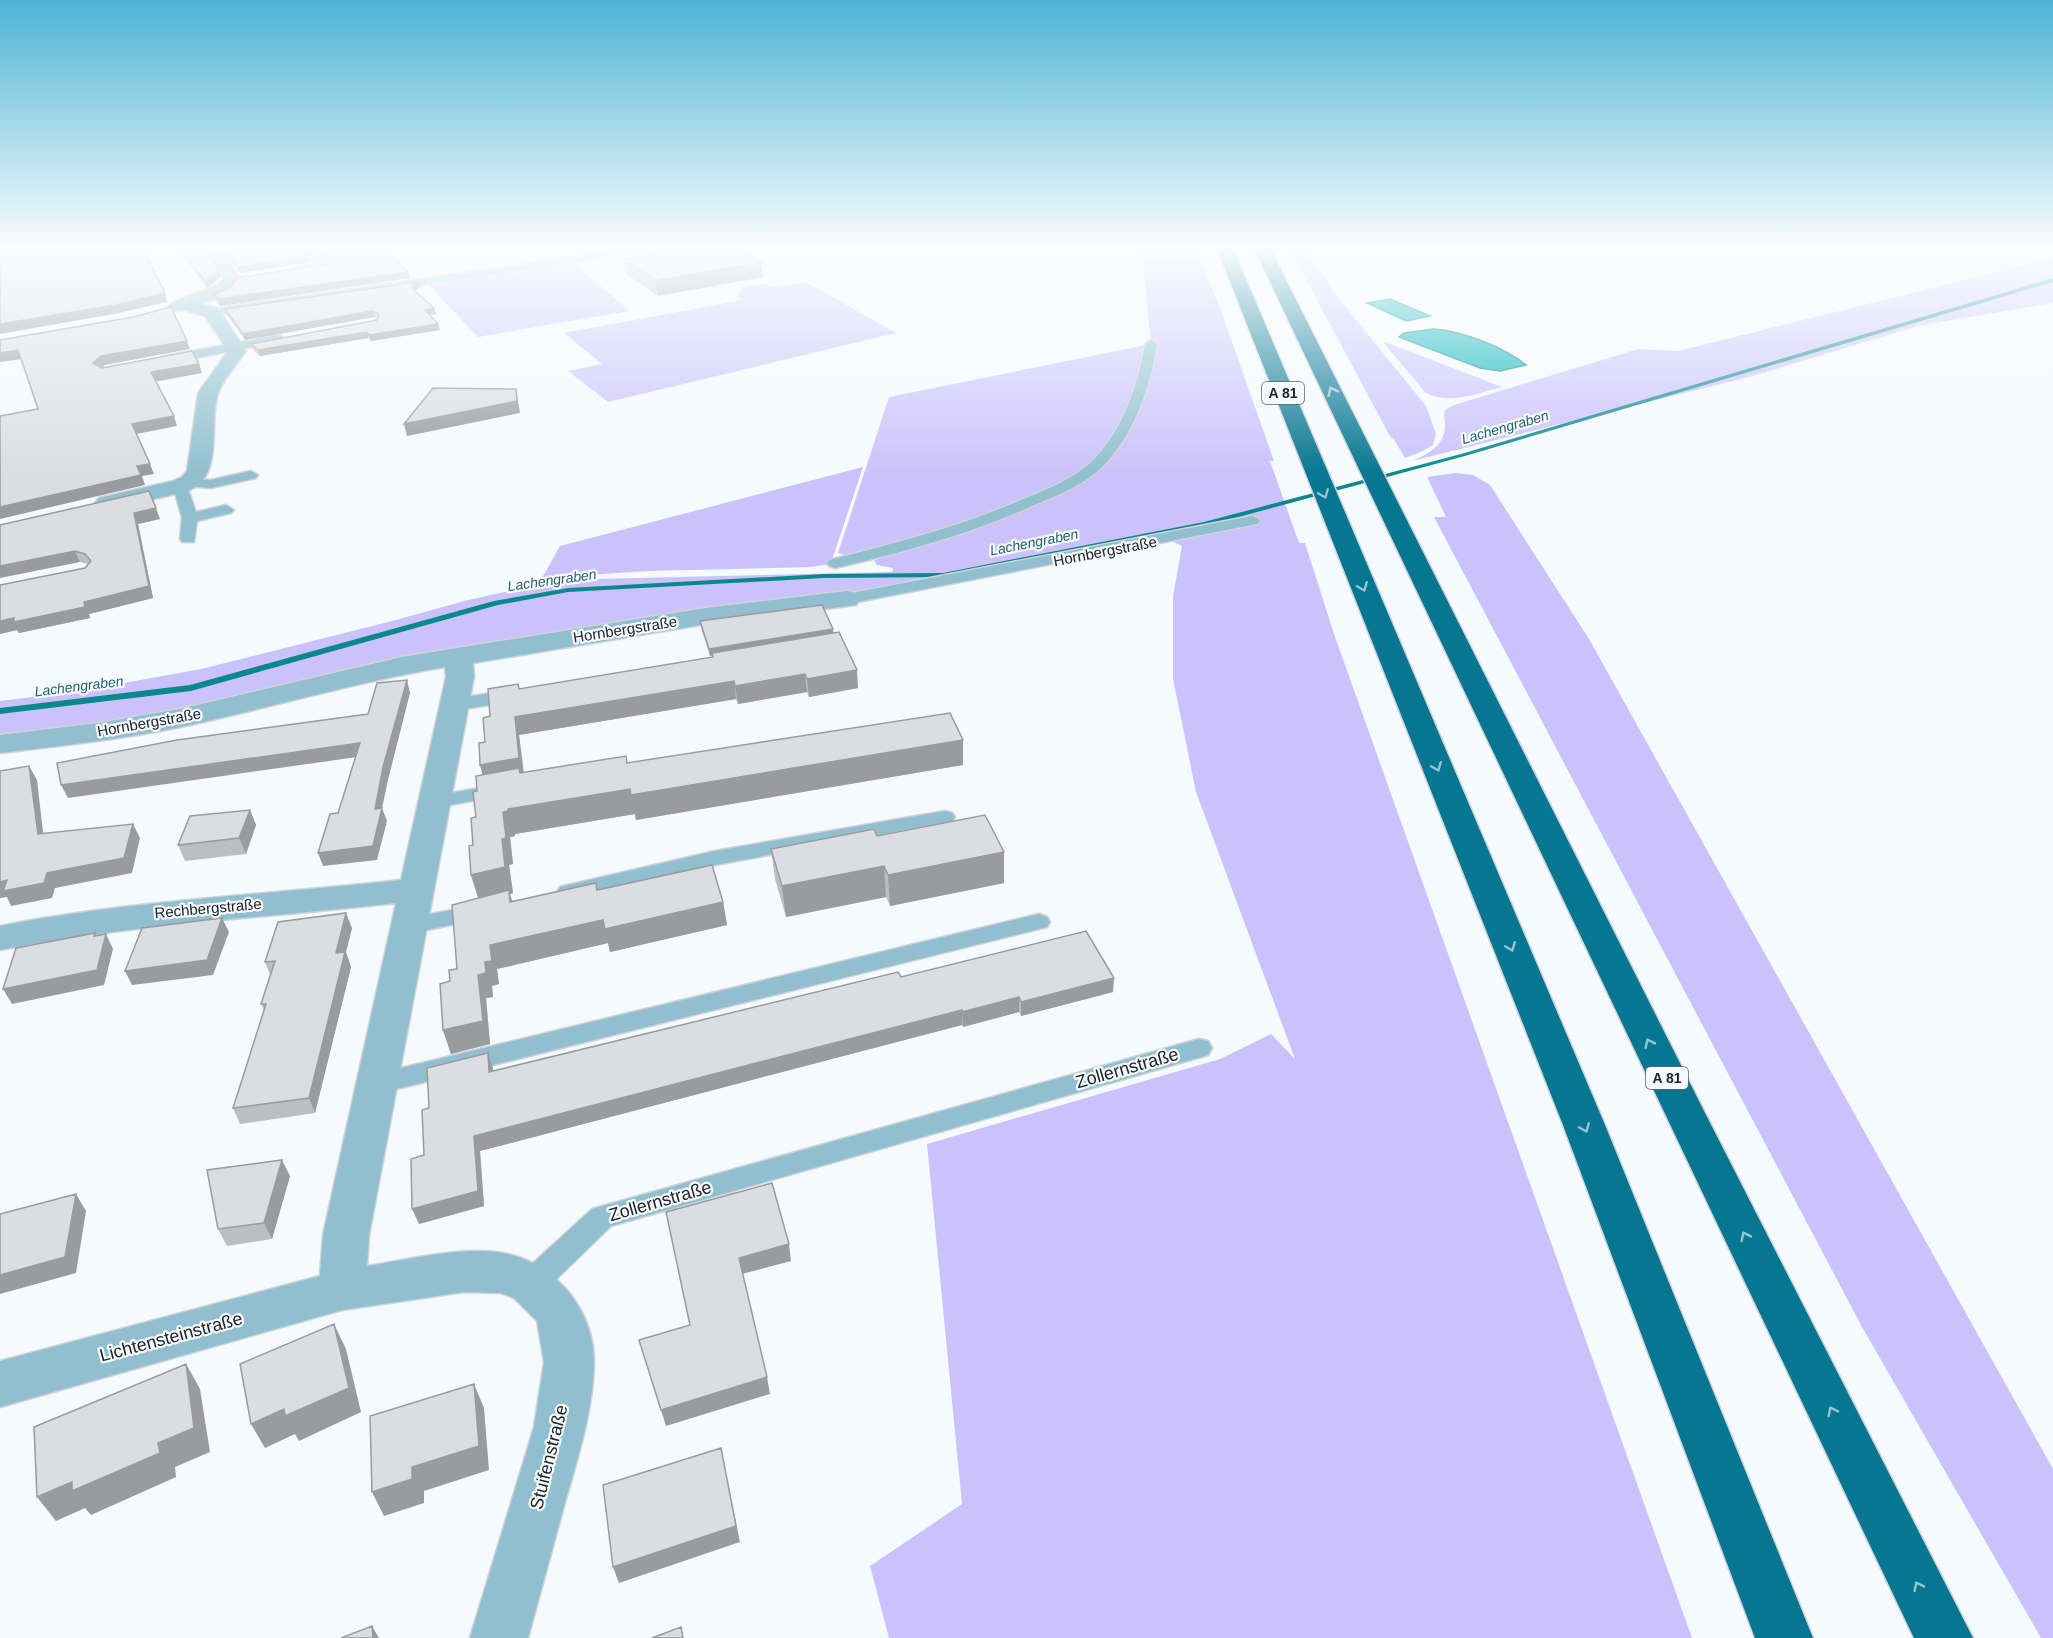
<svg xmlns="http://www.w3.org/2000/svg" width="2053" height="1638" viewBox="0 0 2053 1638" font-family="Arial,sans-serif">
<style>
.green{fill:#cbc2fb}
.water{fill:#02b4b8;stroke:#0b888c;stroke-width:1.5}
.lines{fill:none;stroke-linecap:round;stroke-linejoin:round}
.stream{fill:#0b888c;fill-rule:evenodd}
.service-casing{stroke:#cfd3d8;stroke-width:3}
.minor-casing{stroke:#cfd3d8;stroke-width:3}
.motorway-casing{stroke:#cfd3d8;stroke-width:3}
.service{fill:#91bfcf;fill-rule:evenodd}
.minor{fill:#91bfcf;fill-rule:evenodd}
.motorway{fill:#067691;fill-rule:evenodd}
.wall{fill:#bbbec2}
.shaded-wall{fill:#999b9e}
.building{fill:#dadde2;stroke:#999b9e;stroke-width:1.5}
.oneway{stroke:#95c5d3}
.labels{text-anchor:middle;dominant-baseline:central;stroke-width:4.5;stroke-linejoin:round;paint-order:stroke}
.shield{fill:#f5faff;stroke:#616466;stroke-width:1.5}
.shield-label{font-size:14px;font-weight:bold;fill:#212325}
.far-water-label{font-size:14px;font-style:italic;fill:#286163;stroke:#f5faff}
.street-label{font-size:15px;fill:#212325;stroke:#f5faff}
.near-street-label{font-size:18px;fill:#212325;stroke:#f5faff}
</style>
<rect width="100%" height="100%" fill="#f5faff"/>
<path class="green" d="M654,246H741L745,248L661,262L643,252L627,255L623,252Z
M1141,246H1195L1221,311L1274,461H1270L1299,543H1305L1334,634L1692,1638H889L870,1566L962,1504L927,1144L1220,1059L1271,1034L1295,1059L1196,792L1173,679V596L1182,546L1163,537L918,583L138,719L0,738V701L80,691L201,669L396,620L464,601L531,586L594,579L892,572L893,568L877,565L874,561L887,553L852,557L838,553L889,397L1151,344Z
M1288,246H1302L1340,300L1426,406L1436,434L1433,445L1423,451L1405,458L1393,438H1391Z
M2053,258V303L1918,326L1920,323L1915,327L1749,377L1412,461C1428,455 1446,444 1445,424C1445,418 1443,417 1445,410L1454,405L1638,349L1678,351Z
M573,263L630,311L478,337L429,285Z
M806,282L896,333L608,402L568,371L602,364L564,333L742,300L737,295L743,287L765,283L772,287Z
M1383,342H1385L1502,387C1478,393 1449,406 1425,392Z
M863,467L833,557L835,563L812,567L648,571L542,578L560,546Z
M1455,473L1473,475L1490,485L1589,639L2053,1469V1638H2041L1862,1327L1434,517H1446L1427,477Z"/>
<path class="water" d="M1390,299L1430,316L1406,321L1367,303Z
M1434,329C1462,331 1504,347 1526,365L1500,371L1480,368L1399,337L1404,333Z"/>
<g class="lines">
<path class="stream" d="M2053,278V282L1465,456L1205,526L943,577L824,578L568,592L498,605L191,691L0,714V708L190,685L494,601L568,588L824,574L943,573L1204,522L1461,454Z"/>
<defs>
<path id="service" d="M210,246H238L233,249L206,251V247Z
M629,246H647L574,263L212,315L206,312L212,309L574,257Z
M315,255L327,264V268L293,272V268L315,264L310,258Z
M279,335L283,337V341L165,364L159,360L165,356Z
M1151,340L1157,344C1150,387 1134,436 1102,467C1085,484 1061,494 1039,503C973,533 905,552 835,568L829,566L827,563L829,560C897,543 962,526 1026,498C1048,489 1072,479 1090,463C1122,434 1138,385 1145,344Z
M251,471L258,475L256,478L211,488L187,486L196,512L226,505L234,510L231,513L197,521L194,542H182L180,539L182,518L173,486L175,483L183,482L185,479L211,480Z
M1252,516L1257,518L1260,521L1257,524L847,604L839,599L847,594Z
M516,689L523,691L525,695L523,699L454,711L447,709L445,705L447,701L454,699Z
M502,784L509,786L512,790L509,794L434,808L427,806L424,802L427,798L434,796Z
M945,811L952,813L955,817L952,821L715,865L568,899L560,897L557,892L560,887L568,885L715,851Z
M479,905L487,907L490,912L487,917L409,934L401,931L397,926L401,921L409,918Z
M1039,914L1047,917L1050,922L1047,927L401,1088L378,1091L369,1088L365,1081L369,1074L401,1068Z
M1199,1039L1208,1041L1212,1048L1208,1055L611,1226L542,1293L531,1297L520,1293L516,1284L520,1275L592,1209Z"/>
<path id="minor" d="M195,246C224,244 226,256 240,278L231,292L201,304L218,308L246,351C238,364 222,379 218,394C208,425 225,476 188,491L107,510L99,508L95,503L99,498L173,481L182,477L187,471L198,393L228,351L205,316L185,310L172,311L169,307L172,303L219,284L224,278L210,256Z
M847,591L856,593L860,599L856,605L706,624L473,663L474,677L369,1235L367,1266C408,1260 462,1246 503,1253C555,1263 594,1309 594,1363C593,1412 577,1460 564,1506C552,1550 540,1594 528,1638H470L534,1427L544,1362L537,1321L514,1298L501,1293L464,1292L342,1310L0,1407V1361L320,1276L323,1235L396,903C264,918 131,924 0,950V926C133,900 267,895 401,880L446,677L445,667C356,682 269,708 181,727C122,739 61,746 0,753V735L99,723L180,709L402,657L706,608Z"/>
<path id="motorway" d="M1216,246H1232L1605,1125L1813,1638H1755L1563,1125Z
M1253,246H1269L1705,1113L1973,1638H1914Z"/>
</defs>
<use href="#service" class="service-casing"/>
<use href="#minor" class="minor-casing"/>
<use href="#motorway" class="motorway-casing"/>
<use href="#service" class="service"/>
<use href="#minor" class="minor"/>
<use href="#motorway" class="motorway"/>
</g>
<path class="wall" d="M176,246H198L221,277L207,288Z
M223,246H379L408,272L410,278L220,306L216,301L214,294L326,264V262L315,253L309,257L311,262L240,273L225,252Z
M623,259L761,262L763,277L658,296L626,274Z
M418,282L420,287L415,291L436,314L430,315L440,330L371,341L368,338L260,356L253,350L251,344L377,320V319L374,317L245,340L227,315L225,309Z
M160,519L138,524L153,598L89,614L90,618L19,633L17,630L0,634V585L85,568L88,564L80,562L0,525Z
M700,621L833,633L858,688L809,697L807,692L738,704L736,699L519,735L524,772L627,763L963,740V765L636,820L635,814L515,834V836L510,837L513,864L509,865L513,893L510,894L512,901L597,890L723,902L727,925L610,952L608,943L497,969L499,984L492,986L493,997L486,998L490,1044L451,1054L443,1030L450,981L457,969L478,898L471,875L473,845L477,791L483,775L480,765L490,716L519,689L713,657L712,655L710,656L701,628Z
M250,810L256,825L246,854L185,861L178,845Z
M877,836L1004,883L890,906L886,897L786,917L775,879L771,849Z
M352,928L346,952L351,967L315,1113L240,1124L233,1108L264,1010L261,1004L270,975L265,962Z
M901,977L1113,992L1021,1016L1019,1012L963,1027L962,1025L480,1151L484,1206L419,1224L429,1108L488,1053L493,1072Z
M290,1176L272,1239L227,1246L218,1229Z"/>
<path class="shaded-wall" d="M313,247L315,253L309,257L311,262L240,273L238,267L306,251Z
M761,262L763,277L658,296L656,281Z
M219,271L221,277L207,288L205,281Z
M408,272L410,278L220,306L218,299Z
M418,282L420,287L413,293L412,288Z
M165,293L167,302L119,313L0,334V324Z
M434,308L436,314L426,315L425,310Z
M372,311L374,317L245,340L243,334Z
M438,324L440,330L371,341L369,335Z
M367,332L368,338L260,356L258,350Z
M187,341L190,349L105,365L97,372L93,363L101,356Z
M18,350L22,359L0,362V353Z
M199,364L202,373L154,382L151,372Z
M516,389L520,413L407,436L404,424Z
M174,416L177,426L136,434L132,424Z
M150,464L154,474L142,476L145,485L0,519V507L137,466Z
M156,508L160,519L138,524L153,598L89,614L90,618L19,633L17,630L0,634V621L84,602L134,513Z
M75,551L80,562L0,578V566Z
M833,629L834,636L710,656L709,649Z
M857,670L858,688L809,697L807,679Z
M805,674L807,692L738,704L735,686Z
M407,680L410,693L388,780L382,808L387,821L377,860L323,866L318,853L375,809L383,767Z
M734,681L736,699L519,735L524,777L485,784L480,765L515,717Z
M963,740V765L636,820L635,814L515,834V836L510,837L513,864L509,865L513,893L510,894L515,912L479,900L471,875L502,839L503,812L508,809L630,789Z
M360,743L364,756L68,798L61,785Z
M29,766L37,780L45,849L38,834Z
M250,810L256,825L246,854L239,838Z
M133,824L140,838L132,873L55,888L52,898L11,906L7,897L0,898V882L47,873Z
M1004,852V883L890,906L888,875Z
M884,866L886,897L786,917L782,886Z
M723,902L727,925L610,952L608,943L497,969L499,984L492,986L493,997L486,998L490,1044L451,1054L443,1030L478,975L485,962L490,945L603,920Z
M346,913L352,928L346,952L351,967L315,1113L309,1098L336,953Z
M222,918L229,932L213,975L132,985L125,971Z
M95,933L102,947L106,934L113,949L104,985L12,1004L3,989L94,936Z
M1114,978L1113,992L1021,1016V1002Z
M1019,997V1012L963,1027L962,1012Z
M962,1010V1025L480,1151L484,1206L419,1224L412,1209L474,1136Z
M488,1053L493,1068L494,1087L489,1072Z
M282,1160L290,1176L272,1239L264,1223Z
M76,1194L86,1211L76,1273L0,1294V1275Z
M789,1244L791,1261L742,1274L739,1258Z
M334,1324L346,1349L361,1412L299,1441L295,1434L265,1448L251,1424L284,1409Z
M186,1364L200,1389L210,1452L175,1467L176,1477L91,1515L85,1508L56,1521L37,1497Z
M767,1377L770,1394L666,1426L661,1410Z
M474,1384L484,1408L489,1470L424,1491V1503L384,1516L372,1492L412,1467Z
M721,1448L740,1542L619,1583L613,1567Z
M372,1626L379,1638H373Z"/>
<path class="building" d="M0,246H142L165,293L116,305L0,324Z
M178,246H198L206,251L219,271L205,281Z
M223,246H379L408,272L218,299L214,294L230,288L237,278L326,264L327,258L313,247L306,251L309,256L238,267Z
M704,246H733L761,262L656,281L623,259Z
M418,282L412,288L434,308L425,310L438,324L369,335L367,332L258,350L251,344L377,320L379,314L372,311L243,334L225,309Z
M171,307L187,341L101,356L93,363L102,368L192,351L199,364L151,372L174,416L132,424L150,464L137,466L141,475L0,507V416L38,409L18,350L0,353V340L133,317Z
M433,388L516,389L517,401L404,424Z
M149,491L156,508L134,513L149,586L84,602L85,607L14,622V618L0,621V585L85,568L91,561L85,554L75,551L0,566V525Z
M822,605L833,629L709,649L700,621Z
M839,632L857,670L807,679L805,674L735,686L734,681L515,717L519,758L480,765L479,743L485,742L483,718L490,716L488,689L518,684L519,689L713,657L712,653Z
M407,680L383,767L375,809L382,808L373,846L318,853L330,814L338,813L360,743L61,785L57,763L177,740L368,714L377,683Z
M950,713L963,740L631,795L630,789L508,809V811L503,812L506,838L502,839L505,867L471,875L469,846L473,845L471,818L476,817L473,792L477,791L476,776L519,768L520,773L626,756L627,763Z
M29,766L38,834L133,824L124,858L47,873L44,883L3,891L7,880L0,882V771Z
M250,810L239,838L178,845L190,816Z
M985,815L1004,852L888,875L884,866L782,886L771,849L874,829L877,836Z
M712,865L723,902L605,929L603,920L490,945L492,961L485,962L486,973L478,975L483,1021L443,1030L440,984L450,981L449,970L457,969L452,905L509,890L510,902L596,883L597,890Z
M346,913L336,953L345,952L309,1098L233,1108L266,1004H261L275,961L265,962L278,922Z
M222,918L207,960L125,971L142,928Z
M1086,931L1114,978L1021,1002L1019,997L962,1012V1010L474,1136L478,1191L412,1209L411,1159L424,1155L422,1110L429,1108L427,1068L488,1053L489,1072L898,972L901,977Z
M95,933L94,936L106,934L97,970L3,989L16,948Z
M282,1160L264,1223L218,1229L207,1170Z
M772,1183L789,1244L739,1258L767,1377L661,1410L639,1340L690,1325L666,1212Z
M76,1194L65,1257L0,1275V1214Z
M334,1324L349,1388L285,1416L284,1409L251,1424L240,1364Z
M186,1364L194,1428L158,1443L160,1453L72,1491V1482L37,1497L34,1427Z
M474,1384L479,1446L412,1467V1479L372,1492L370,1416Z
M721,1448L736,1526L613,1567L603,1485Z
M372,1626L373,1638H341Z
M681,1627L683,1638H652Z"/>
<defs><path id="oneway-chevron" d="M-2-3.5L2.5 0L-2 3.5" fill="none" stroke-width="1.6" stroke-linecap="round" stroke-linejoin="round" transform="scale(1.5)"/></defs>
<g class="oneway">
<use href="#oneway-chevron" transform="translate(1332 391) rotate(-116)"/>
<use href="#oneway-chevron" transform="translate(1324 494) rotate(68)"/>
<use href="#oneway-chevron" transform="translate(1363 587) rotate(68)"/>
<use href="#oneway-chevron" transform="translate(1437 767) rotate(68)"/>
<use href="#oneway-chevron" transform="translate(1511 947) rotate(68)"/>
<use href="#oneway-chevron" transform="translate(1649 1043) rotate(-116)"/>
<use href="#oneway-chevron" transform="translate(1585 1128) rotate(68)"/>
<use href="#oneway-chevron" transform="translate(1745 1236) rotate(-116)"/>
<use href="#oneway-chevron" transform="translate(1832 1411) rotate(-116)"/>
<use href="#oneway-chevron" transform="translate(1918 1586) rotate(-116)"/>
</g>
<linearGradient id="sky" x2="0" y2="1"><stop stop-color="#4cb4d5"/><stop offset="0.52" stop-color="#fafdff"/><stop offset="1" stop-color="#fafdff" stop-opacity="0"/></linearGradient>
<rect width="2053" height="475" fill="url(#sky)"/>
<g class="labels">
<g class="shield">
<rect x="1262" y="382" width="42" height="22" rx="4.5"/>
<rect x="1646" y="1067" width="42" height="22" rx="4.5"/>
</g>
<g class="shield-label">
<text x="1283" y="393">A 81</text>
<text x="1667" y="1078">A 81</text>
</g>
<g class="far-water-label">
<text transform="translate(1505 427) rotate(-16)">Lachengraben</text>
<text transform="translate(1034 542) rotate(-11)">Lachengraben</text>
<text transform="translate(552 580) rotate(-8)">Lachengraben</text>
<text transform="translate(79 686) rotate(-7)">Lachengraben</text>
</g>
<g class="street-label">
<text transform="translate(1105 551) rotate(-11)">Hornbergstraße</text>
<text transform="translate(625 629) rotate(-9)">Hornbergstraße</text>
<text transform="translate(149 722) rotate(-10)">Hornbergstraße</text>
<text transform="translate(208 908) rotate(-5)">Rechbergstraße</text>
</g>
<g class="near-street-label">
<text transform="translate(1127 1068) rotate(-16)">Zollernstraße</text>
<text transform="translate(660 1201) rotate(-16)">Zollernstraße</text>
<text transform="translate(171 1337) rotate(-15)">Lichtensteinstraße</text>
<text transform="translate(549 1457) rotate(-76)">Stuifenstraße</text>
</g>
</g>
</svg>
